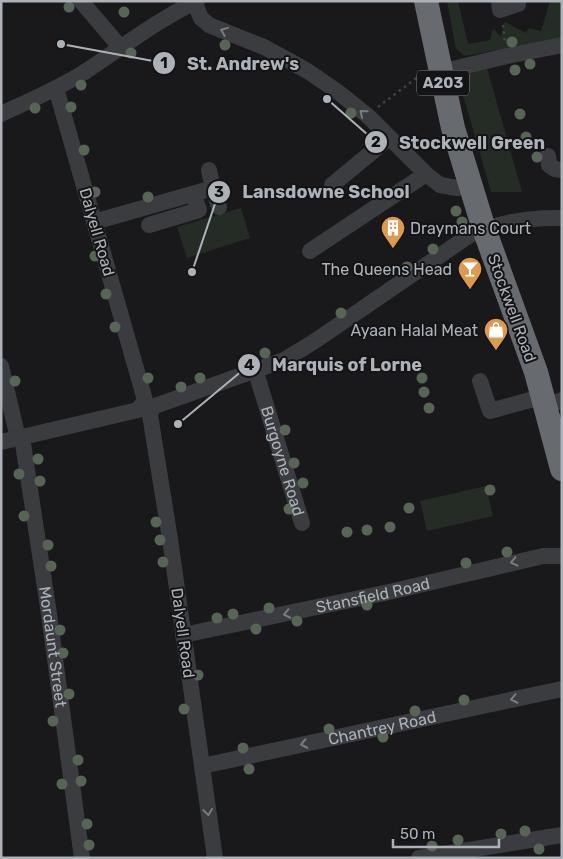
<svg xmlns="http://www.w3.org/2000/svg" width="563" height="859" viewBox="0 0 563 859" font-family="Rubik,sans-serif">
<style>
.green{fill:#252c26}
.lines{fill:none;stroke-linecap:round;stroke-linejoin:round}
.path{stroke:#414346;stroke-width:2.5;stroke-dasharray:2.5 4;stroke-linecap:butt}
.minor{stroke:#3a3c3f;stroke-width:16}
.highway{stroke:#676b70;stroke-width:24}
.tree{fill:#576456}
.oneway{stroke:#797d82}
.labels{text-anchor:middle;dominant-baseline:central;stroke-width:4;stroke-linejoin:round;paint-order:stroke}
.shield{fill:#141416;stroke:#7f8388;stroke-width:1}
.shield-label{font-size:15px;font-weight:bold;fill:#adb2b9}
.poi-label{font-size:16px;fill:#adb2b9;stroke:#141416;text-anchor:end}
.street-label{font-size:16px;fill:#adb2b9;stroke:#141416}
.leader{fill:none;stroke:#adb2b9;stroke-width:2}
.callout-dot{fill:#adb2b9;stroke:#141416;stroke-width:2}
.mark-label{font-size:15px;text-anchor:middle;font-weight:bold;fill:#111}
.callout-label{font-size:18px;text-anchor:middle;font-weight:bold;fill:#adb2b9;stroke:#141416;stroke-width:4;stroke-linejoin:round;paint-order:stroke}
</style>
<rect width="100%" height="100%" fill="#19191b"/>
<path class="green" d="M447,1H458L468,44L490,40L493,29L501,36L505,22L526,33L529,28L541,31L550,1H562V38L465,56L456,49Z
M487,68L522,192H491L457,74Z
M241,208L250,238L187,258L177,227Z
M486,486L493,516L427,531L420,501Z"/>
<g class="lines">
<path class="path" d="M503,25L505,42
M378,107L423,73"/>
<g class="minor">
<path d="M81,1L121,48"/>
<path d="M499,1L500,10L518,4V1"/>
<path d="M194,2L201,18L209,25L264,47L288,60L309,72L338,92L368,116L426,174L440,185L457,188L470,186"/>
<path d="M440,72L507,56L562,45"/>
<path d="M1,114C29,101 57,89 83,73C120,49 157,20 197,1"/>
<path d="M548,156L549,165L555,169L562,170"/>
<path d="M209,170L213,188"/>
<path d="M332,185L389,138"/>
<path d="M94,222L213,188L219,207"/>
<path d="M149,225L199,210L193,194"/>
<path d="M310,251L426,174"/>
<path d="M1,366L18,438"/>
<path id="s1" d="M255,369L302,523"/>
<path d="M480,381L490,411L530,400L544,398"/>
<path d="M546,406L562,400"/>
<path id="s2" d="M22,437L48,607L82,858"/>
<path d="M1,442L138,410L145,400L56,88"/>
<path id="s3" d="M183,635L389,592L543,556H562"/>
<path id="s4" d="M202,766L562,689"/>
<path d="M215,858L170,539L150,415L152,408L155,406L284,360L315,341L470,235C500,222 529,217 562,218"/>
<path d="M419,858L562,835"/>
</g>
<path class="highway" d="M426,1L453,128L484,229L536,372L562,469"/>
</g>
<g class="tree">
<circle cx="69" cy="7" r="5.5"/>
<circle cx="124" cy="12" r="5.5"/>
<circle cx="512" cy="42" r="5.5"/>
<circle cx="225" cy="45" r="5.5"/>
<circle cx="131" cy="53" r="5.5"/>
<circle cx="530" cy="64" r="5.5"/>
<circle cx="515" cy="70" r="5.5"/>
<circle cx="81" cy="85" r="5.5"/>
<circle cx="71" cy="107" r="5.5"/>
<circle cx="35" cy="108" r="5.5"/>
<circle cx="351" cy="113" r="5.5"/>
<circle cx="520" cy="114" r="5.5"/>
<circle cx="526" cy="137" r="5.5"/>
<circle cx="84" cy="150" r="5.5"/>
<circle cx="537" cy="157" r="5.5"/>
<circle cx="95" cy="192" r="5.5"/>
<circle cx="148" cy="197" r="5.5"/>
<circle cx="456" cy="211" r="5.5"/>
<circle cx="462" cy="222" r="5.5"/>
<circle cx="433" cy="249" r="5.5"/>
<circle cx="95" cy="256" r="5.5"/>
<circle cx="407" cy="267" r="5.5"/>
<circle cx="106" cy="294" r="5.5"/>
<circle cx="341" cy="313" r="5.5"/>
<circle cx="115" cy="327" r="5.5"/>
<circle cx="265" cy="353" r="5.5"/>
<circle cx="148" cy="378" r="5.5"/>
<circle cx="200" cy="378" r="5.5"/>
<circle cx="422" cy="378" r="5.5"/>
<circle cx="15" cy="381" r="5.5"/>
<circle cx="181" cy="387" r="5.5"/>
<circle cx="424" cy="392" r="5.5"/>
<circle cx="429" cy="408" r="5.5"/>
<circle cx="285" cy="430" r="5.5"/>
<circle cx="38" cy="459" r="5.5"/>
<circle cx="294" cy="463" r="5.5"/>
<circle cx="19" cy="474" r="5.5"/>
<circle cx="40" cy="481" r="5.5"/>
<circle cx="303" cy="483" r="5.5"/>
<circle cx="490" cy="490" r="5.5"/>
<circle cx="409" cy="508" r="5.5"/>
<circle cx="289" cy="509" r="5.5"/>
<circle cx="24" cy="516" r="5.5"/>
<circle cx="156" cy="522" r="5.5"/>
<circle cx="390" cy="527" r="5.5"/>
<circle cx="367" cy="530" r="5.5"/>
<circle cx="347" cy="532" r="5.5"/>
<circle cx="160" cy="540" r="5.5"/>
<circle cx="48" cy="545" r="5.5"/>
<circle cx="507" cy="552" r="5.5"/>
<circle cx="163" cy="562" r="5.5"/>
<circle cx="466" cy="563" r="5.5"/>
<circle cx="51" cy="566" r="5.5"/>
<circle cx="367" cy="605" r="5.5"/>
<circle cx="269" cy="608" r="5.5"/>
<circle cx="233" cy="614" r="5.5"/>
<circle cx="217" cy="618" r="5.5"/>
<circle cx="297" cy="621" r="5.5"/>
<circle cx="256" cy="629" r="5.5"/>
<circle cx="60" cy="630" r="5.5"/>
<circle cx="63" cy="653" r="5.5"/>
<circle cx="198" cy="675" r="5.5"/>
<circle cx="69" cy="694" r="5.5"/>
<circle cx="464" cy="700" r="5.5"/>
<circle cx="184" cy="709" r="5.5"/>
<circle cx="415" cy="711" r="5.5"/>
<circle cx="53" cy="721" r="5.5"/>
<circle cx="329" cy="729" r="5.5"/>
<circle cx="383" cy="737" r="5.5"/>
<circle cx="243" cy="748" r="5.5"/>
<circle cx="78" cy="760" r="5.5"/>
<circle cx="249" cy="769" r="5.5"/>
<circle cx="81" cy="781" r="5.5"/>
<circle cx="62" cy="784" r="5.5"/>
<circle cx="87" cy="824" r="5.5"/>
<circle cx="525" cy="831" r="5.5"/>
<circle cx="501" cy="834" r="5.5"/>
<circle cx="458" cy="840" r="5.5"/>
<circle cx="89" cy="845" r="5.5"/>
<circle cx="432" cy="846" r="5.5"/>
<circle cx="539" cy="849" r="5.5"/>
</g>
<defs><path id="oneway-chevron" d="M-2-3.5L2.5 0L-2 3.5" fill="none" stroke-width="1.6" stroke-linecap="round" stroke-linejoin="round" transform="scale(1.25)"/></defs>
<g class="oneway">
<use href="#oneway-chevron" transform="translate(224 31) rotate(-158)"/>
<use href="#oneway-chevron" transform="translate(363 113) rotate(-140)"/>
<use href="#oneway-chevron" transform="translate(514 562) rotate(167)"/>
<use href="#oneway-chevron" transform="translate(287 614) rotate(168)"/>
<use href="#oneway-chevron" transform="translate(514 699) rotate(168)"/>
<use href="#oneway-chevron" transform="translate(304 744) rotate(168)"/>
<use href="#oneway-chevron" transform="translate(208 812) rotate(82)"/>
</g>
<defs>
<symbol id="building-pin" viewBox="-11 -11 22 30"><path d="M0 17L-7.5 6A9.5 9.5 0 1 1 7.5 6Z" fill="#dc9950" stroke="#141416"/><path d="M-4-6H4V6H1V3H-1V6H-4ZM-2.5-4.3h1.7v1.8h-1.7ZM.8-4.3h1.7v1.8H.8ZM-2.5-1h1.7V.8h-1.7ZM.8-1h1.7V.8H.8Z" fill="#fff"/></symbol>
<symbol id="bar-pin" viewBox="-11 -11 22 30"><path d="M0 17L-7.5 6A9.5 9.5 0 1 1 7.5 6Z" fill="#dc9950" stroke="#141416"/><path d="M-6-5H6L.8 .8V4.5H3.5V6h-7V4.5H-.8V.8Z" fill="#fff"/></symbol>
<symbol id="shop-pin" viewBox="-11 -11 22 30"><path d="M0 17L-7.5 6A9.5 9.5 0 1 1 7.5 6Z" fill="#dc9950" stroke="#141416"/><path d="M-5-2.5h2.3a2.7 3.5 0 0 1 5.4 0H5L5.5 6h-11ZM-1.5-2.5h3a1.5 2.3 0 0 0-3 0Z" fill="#fff"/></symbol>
</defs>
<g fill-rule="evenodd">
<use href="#building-pin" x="379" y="214" width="28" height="38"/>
<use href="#bar-pin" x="456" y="255" width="28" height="38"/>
<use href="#shop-pin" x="482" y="316" width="28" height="38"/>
</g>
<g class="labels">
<rect class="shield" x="417" y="70.5" width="52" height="25" rx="4"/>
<g class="shield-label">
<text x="443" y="83">A203</text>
</g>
<g class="poi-label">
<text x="410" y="228" text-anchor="start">Draymans Court</text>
<text x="452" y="269">The Queens Head</text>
<text x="478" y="330">Ayaan Halal Meat</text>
</g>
<g class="street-label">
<text transform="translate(97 232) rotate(74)">Dalyell Road</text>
<text transform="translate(512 308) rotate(70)">Stockwell Road</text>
<text stroke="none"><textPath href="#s1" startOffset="96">Burgoyne Road</textPath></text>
<text stroke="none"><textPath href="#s3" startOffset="194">Stansfield Road</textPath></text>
<text transform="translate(183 633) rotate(82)">Dalyell Road</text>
<text stroke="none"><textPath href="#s2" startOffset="212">Mordaunt Street</textPath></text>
<text stroke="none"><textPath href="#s4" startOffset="184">Chantrey Road</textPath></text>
</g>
</g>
<path class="leader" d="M61 44L164 63M327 99L376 142M192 272L219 192M178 424L249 365"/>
<g class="callout-dot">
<circle cx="61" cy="44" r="5"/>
<circle cx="327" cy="99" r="5"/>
<circle cx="192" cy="272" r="5"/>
<circle cx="178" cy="424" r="5"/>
<circle cx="164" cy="63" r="12"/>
<circle cx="376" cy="142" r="12"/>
<circle cx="219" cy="192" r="12"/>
<circle cx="249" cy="365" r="12"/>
</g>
<g class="mark-label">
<text x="164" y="68">1</text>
<text x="376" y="147">2</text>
<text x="219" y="197">3</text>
<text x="249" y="370">4</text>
</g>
<g class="callout-label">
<text x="243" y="70">St. Andrew's</text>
<text x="472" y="149">Stockwell Green</text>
<text x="326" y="198">Lansdowne School</text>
<text x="347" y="371">Marquis of Lorne</text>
</g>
<rect width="563" height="859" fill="none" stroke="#adb2b9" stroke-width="5"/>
<path d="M393 839v8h106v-8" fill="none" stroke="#adb2b9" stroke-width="2.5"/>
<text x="400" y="839" font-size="15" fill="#adb2b9" stroke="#141416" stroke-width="4" paint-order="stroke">50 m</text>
</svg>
